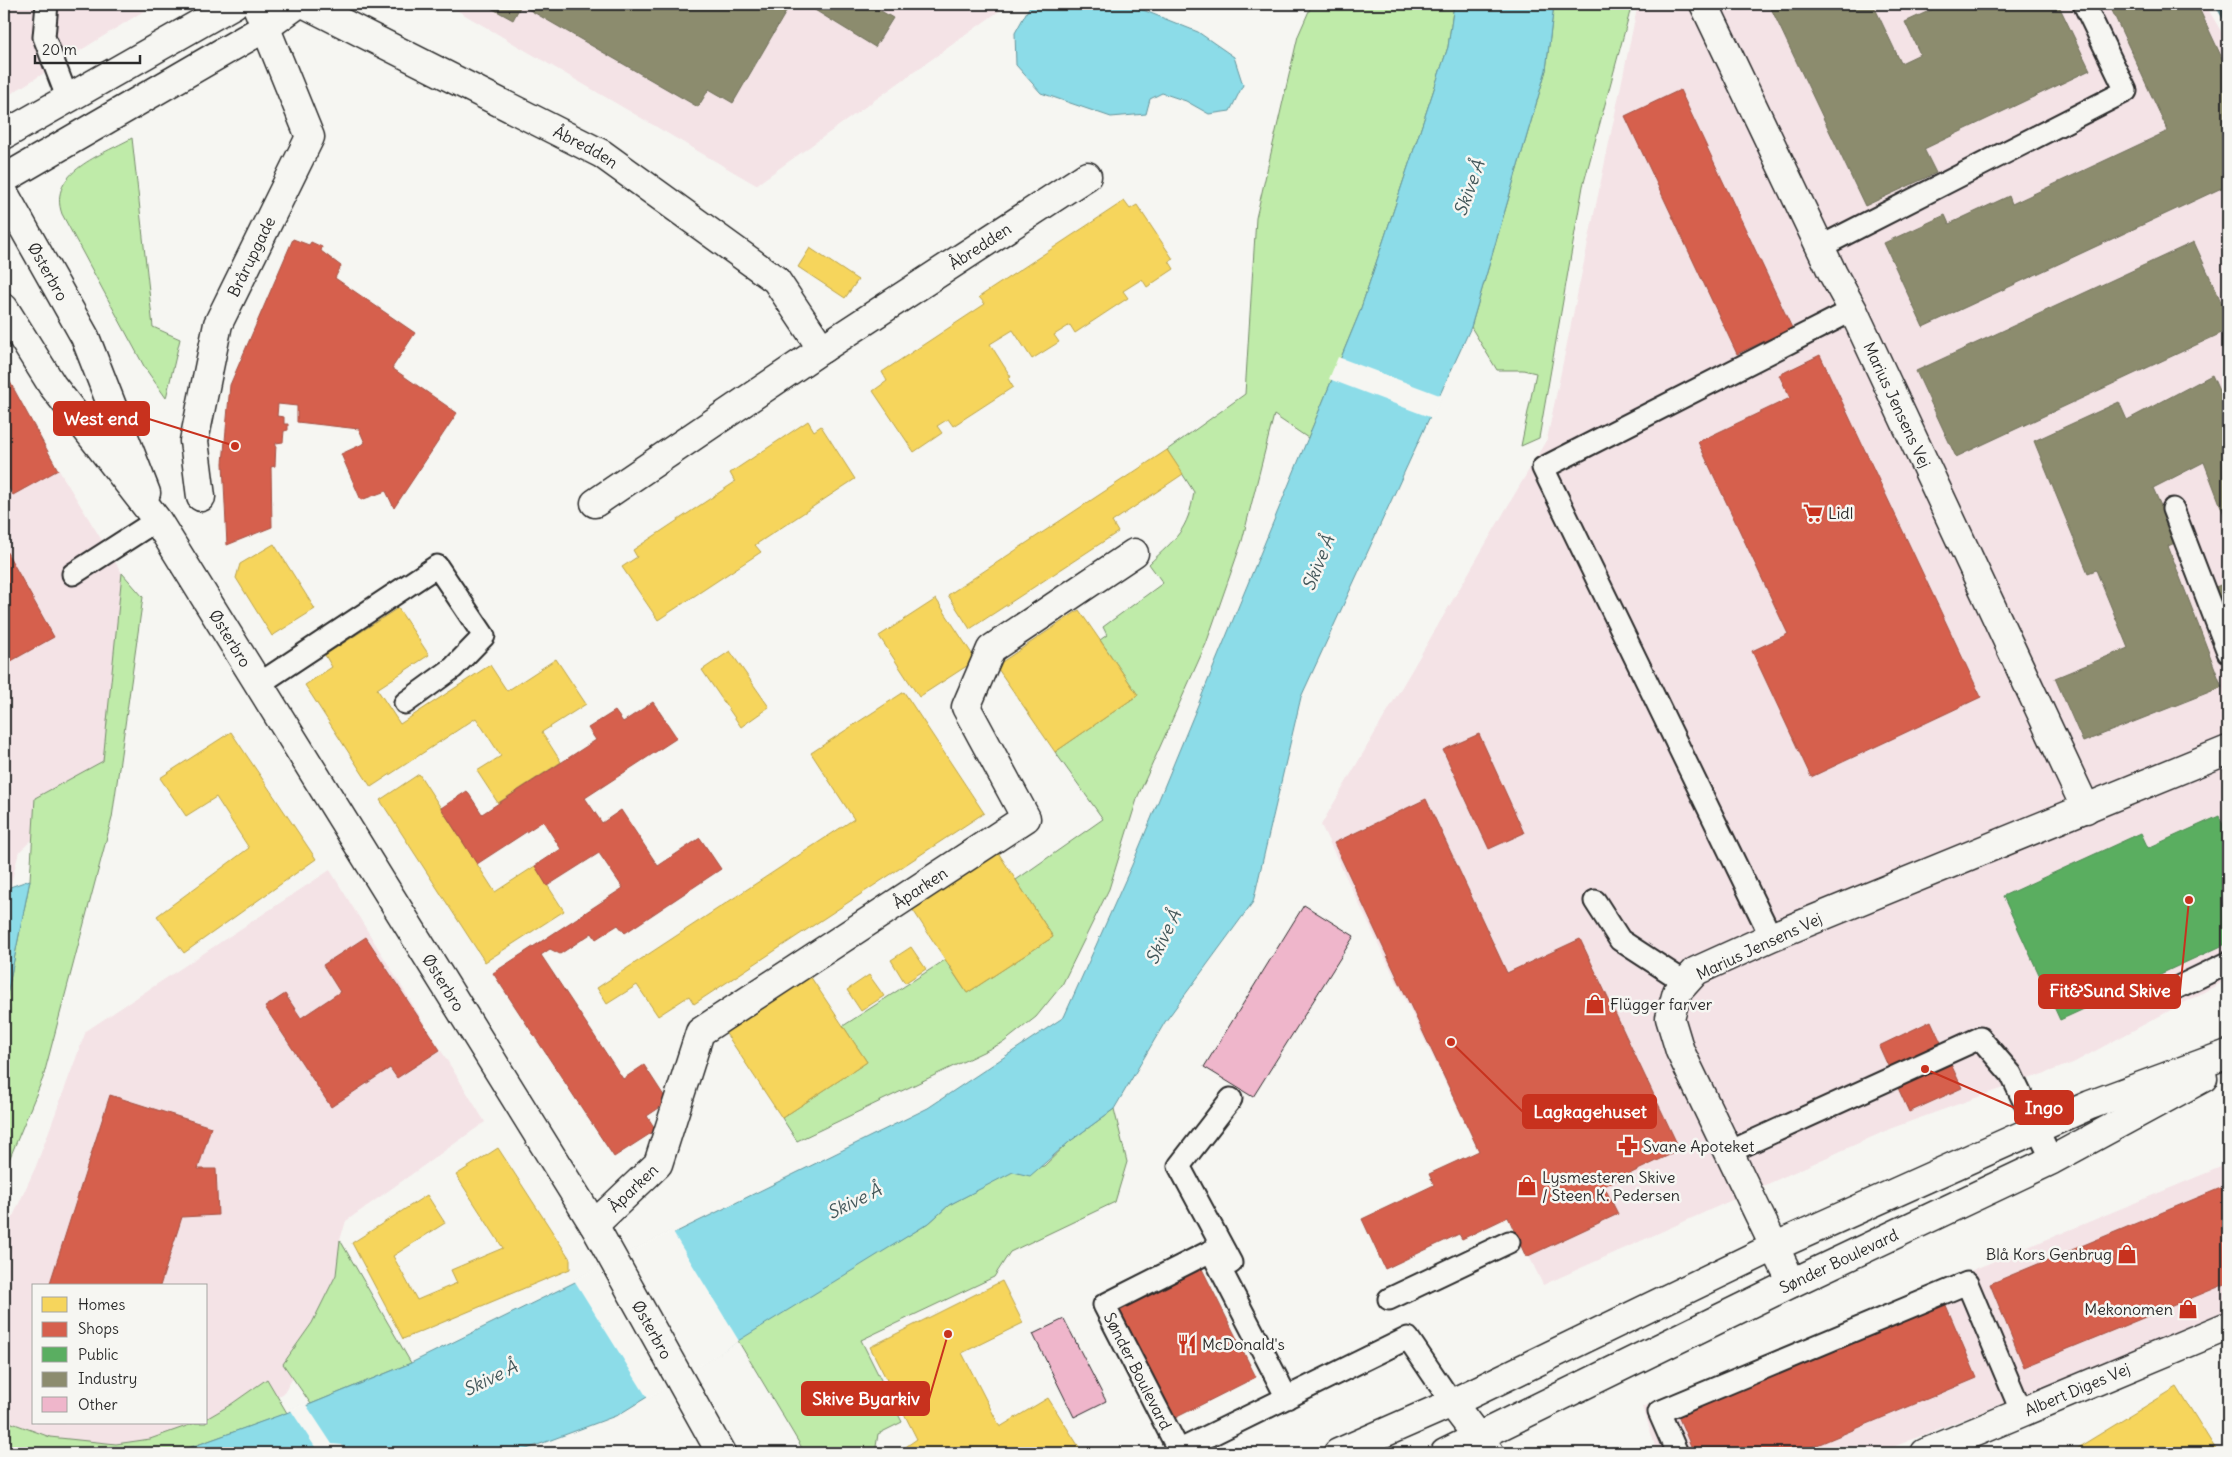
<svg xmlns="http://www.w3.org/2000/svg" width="2232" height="1457" viewBox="0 0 2232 1457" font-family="Delius,sans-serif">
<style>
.built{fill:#f4e3e6;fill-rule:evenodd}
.green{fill:#bfeba9;stroke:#758b6a}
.water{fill:#8cdce8;stroke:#65959c}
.pier{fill:#f6f6f2}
.homes{fill:#f6d55c;stroke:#b9a24d}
.shops{fill:#d6604d;stroke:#a35043}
.public{fill:#5aae61;stroke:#4c8751}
.industry{fill:#8c8c6e;stroke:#6f6f5a}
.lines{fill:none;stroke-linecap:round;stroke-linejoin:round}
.stream{stroke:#65959c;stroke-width:10}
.building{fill:#efb6cb;stroke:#2b2b2b}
.lane-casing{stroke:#2b2b2b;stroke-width:25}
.street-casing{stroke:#2b2b2b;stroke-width:31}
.secondary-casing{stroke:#2b2b2b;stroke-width:31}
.lane{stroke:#f6f6f2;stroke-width:21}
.street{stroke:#f6f6f2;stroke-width:28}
.secondary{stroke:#f6f6f2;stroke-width:28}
.labels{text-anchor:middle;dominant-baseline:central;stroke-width:5;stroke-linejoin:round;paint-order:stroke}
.street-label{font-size:16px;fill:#2b2b2b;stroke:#f6f6f2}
.poi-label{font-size:16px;fill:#2b2b2b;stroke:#f6f6f2;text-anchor:start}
.water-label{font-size:18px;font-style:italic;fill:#43575a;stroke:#f6f6f2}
.leader{fill:none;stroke:#c8321e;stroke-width:2}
.callout-dot{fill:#c8321e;stroke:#f6f6f2;stroke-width:2}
.callout{fill:#c8321e;stroke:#c8321e;stroke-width:2}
.callout-label{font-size:18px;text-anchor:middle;font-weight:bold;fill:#fff}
</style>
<rect width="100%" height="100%" fill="#f6f6f2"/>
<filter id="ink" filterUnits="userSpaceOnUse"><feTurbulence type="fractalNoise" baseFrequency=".02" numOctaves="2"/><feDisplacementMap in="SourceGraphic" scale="10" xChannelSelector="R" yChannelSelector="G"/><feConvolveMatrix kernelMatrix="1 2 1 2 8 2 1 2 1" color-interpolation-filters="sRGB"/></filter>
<g filter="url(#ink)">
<path class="built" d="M4,4H145L147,9L4,98Z
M446,4H1009L756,185Z
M1638,4H2205L2228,43V979L2073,1063L1892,1128L1543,1285L1321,825L1547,439Z
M4,381L122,573L116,762L19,852L4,910Z
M330,870L485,1122L346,1221L340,1240L375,1301L319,1334L284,1393L225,1431L92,1453L4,1429V1236L36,1166L86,1031ZM34,1286H206V1423H34Z
M2228,1164V1314L1878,1453H1657L1643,1407Z"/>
<path class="green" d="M1312,4H1454L1448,47L1359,314L1308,438L1274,415L1242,541L1206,644L1138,796L1109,889L1062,985L1036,1017L1004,1042L797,1141L782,1118L867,1062L843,1026L945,960L967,993L1053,937L1016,880L1103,819L1055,752L1138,695L1100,640L1107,635L1103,627L1163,583L1149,564C1176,538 1188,531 1194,492L1167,450L1245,394L1256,218L1298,36Z
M1554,4H1632L1583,186L1539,438L1521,446L1536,373L1523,370H1497L1471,327L1546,70Z
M132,138L153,327L180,339L166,398L145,368L62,214C47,172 102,155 132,138Z
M122,573L143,597L112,818L43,1078L4,1172V1010L30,880L35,798L103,761Z
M1114,1109L1127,1162L1115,1202L1010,1252L994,1277L861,1340L902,1422L878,1434L875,1453H805L737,1339L929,1223L949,1205L1013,1171L1044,1166L1069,1142Z
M340,1240L411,1363L311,1404L283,1364L312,1323L336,1275Z
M267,1379L287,1413L175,1453H4V1420L50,1437L116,1444L150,1439L195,1423H206V1419L230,1405Z"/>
<path class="water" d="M1031,4H1128L1198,32L1234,57L1243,85L1230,111L1209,114L1186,101L1162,93L1150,99L1146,114L1111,117L1041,93L1016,65L1015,33Z
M1454,4H1554L1546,70L1471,327L1301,697L1253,902L1165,1022L1114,1109L1069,1142L1030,1176L1013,1172L949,1205L929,1223L618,1415L516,1453H175L311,1404L411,1363L928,1108L1064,1017L1132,865L1359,314L1448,47Z
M30,880L4,1010V914L10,887Z"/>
<path class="pier" d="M1338,357L1442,396L1432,418L1329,379Z
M672,1231L739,1341L648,1399L574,1280Z
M305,1403L332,1444L342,1445L346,1453H319L290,1409Z"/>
<path class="homes" d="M1124,201L1130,209L1137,205L1173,259L1169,261L1174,269L1147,287L1142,279L1123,291L1128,298L1075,333L1070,325L1054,335L1059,342L1032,359L1013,330L990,344L1011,377L1008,379L1013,387L953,426L948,419L937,426L942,433L914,452L873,391L887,381L882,372L985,304L979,297Z
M810,248L858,280L845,298L798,267Z
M808,421L814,431L821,426L855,479L755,545L761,552L658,620L622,567L637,557L633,550L735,482L730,473Z
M1167,450L1183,474L1112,522L1118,532L970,629L948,595Z
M274,544L315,609L272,636L236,578L240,564Z
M936,599L976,660L919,697L879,636Z
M398,608L429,655L377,689L400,724L490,665L507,691L556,659L586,704L542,732L561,762L498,803L477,771L501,756L476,718L371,787L305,685L332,667L325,655Z
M1079,610L1138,695L1055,752L996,666Z
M730,651L769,707L741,727L702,670Z
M904,692L984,813L694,1004L689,996L658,1016L637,985L607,1004L597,988L854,819L811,753Z
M231,732L316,859L184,953L157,916L249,848L216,797L186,816L160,778Z
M419,774L495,892L535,866L564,911L485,962L380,800Z
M997,851L1053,937L967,993L911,907Z
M911,947L926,969L905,983L891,960Z
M869,975L884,996L861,1011L847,990Z
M810,976L867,1062L782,1118L725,1032Z
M498,1148L570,1259V1269L403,1339L352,1243L427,1195L445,1223L393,1256L417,1300L457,1283L451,1270L503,1248L456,1175Z
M1002,1281L1023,1323L962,1353L1000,1427L1048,1398L1081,1450L1077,1453H897L917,1439L870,1347Z
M2177,1387L2218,1453H2069Z"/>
<path class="shops" d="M1680,90L1792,328L1737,354L1625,116Z
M293,239L309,245L311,242L322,247L321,251L341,266L335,278L415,333L392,368L457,413L394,508L386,491L361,500L341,454L365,443L359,429L297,422V406L278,404L277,416L284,417V424H288V430L284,431L283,442L276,443L275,466L271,467L272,527L227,545L223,463L230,385Z
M1820,355L1981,697L1811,777L1752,651L1788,634L1698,442L1790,398L1779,375Z
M4,371L58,470L13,495L4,480Z
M4,547L54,637L4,665Z
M653,702L677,738L585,798L602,823L621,810L658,866L700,838L721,869L625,933L618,925L596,939L592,933L560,954L550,949L541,955L623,1079L644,1065L668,1102L647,1116L656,1130L614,1157L493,973L623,888L599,853L547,886L535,866L561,849L543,821L477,864L441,808L467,791L482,814L596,740L588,728L615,711L623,722Z
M1479,734L1524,833L1489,849L1443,750Z
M1426,799L1507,973L1580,939L1680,1150L1604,1186L1618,1214L1526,1257L1508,1217L1462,1239L1459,1234L1385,1269L1362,1219L1434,1185L1429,1174L1479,1151L1334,843Z
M366,937L440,1050L397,1078L390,1068L331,1107L265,1007L285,994L301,1018L340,992L323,965Z
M1931,1021L1962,1088L1909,1112L1879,1046Z
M110,1095L211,1127L198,1169H216L218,1215L182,1217L160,1286H49Z
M2228,1185V1283L2024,1367L1990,1284Z
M1202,1269L1256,1377L1173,1419L1118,1311Z
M1945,1303L1977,1378L1798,1453H1694L1678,1416Z"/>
<path class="public" d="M2219,816L2228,836V943L2060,1020L2003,896L2141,833L2148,848Z"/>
<path class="industry" d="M484,4H772L786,12L733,103L709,89L698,107L521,5L513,20Z
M805,4H869L893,18L875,47Z
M1769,4H1873L1901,63L1920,54L1905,22L1944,4H2058L2090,70L1924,149L1936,173L1865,206Z
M2109,4H2197L2228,71V185L1923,327L1884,243L1945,215L1949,224L2009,196L2012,204L2168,131Z
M2194,242L2228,317V330L1956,457L1916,371Z
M2212,375L2225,404L2228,403V525L2204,462L2153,488L2177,542L2168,546L2222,687L2083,742L2055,678L2128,648L2096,570L2088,573L2034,441L2119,402L2127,420Z
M2228,582V624L2213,588Z"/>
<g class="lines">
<path class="stream" d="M2220,4L2228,18"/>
</g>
<path class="building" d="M1304,905L1354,936L1253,1097L1204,1067Z
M1064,1319L1106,1401L1074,1417L1033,1334Z"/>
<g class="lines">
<defs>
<path id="lane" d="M47,4L44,37L67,97
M1820,247L2126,91L2084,4
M2173,509L2228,652
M73,574L157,520
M259,684L437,566L484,636L453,668L405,703
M1595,901L1620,940L1686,983
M1771,937L1543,468L1853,310
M2174,989L2228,963
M1231,1099L1179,1166L1231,1263
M1729,1152L1980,1038L2011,1074L2052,1160
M1389,1299L1509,1242
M1179,1451L1104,1305L1211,1251L1287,1398
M1174,1453L1408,1338L1452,1403
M1677,1453L1659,1412L1967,1283L2022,1413"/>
<g id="street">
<path id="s1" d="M305,4L602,154L776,280L822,349L1087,176"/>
<path id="s2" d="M1704,4L1833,274L1853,310L2086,809"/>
<path id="s3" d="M201,497L194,441L218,324L310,137L256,4"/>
<path d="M595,503L822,349"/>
<path id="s4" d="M594,1225L658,1164L700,1032L1026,818L966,707L991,649L1134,553"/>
<path d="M1792,1283L1680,1051L1670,1018L1677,992L1696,971L1771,937L2228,750"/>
<path d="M1452,1403L1490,1453"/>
<path id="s5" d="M1925,1453L2228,1326"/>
</g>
<g id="secondary">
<path d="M4,135L234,4"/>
<path d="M4,179L266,27L298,4"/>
<path id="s6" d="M4,193L85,337L146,493"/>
<path id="s7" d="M4,308L52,385L157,520L594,1225L721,1453"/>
<path d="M1338,1453L1452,1403L1774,1247L2090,1105L2228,1054"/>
<path id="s8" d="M1445,1453L1792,1283L2052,1160L2203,1078"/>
</g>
</defs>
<use href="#lane" class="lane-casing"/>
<use href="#street" class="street-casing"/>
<use href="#secondary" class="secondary-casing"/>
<use href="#lane" class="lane"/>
<use href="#street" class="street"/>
<use href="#secondary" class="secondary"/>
</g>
</g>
<defs>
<symbol id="supermarket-bare" viewBox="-9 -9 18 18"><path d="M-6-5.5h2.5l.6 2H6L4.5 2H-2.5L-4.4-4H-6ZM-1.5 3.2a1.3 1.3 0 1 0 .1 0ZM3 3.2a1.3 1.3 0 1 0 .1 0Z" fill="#c8321e" stroke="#f6f6f2" stroke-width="2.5" paint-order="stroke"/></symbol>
<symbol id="shop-bare" viewBox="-9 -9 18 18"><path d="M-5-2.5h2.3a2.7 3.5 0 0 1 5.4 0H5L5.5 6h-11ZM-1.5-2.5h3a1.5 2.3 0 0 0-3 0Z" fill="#c8321e" stroke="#f6f6f2" stroke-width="2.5" paint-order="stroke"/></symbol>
<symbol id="pharmacy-bare" viewBox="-9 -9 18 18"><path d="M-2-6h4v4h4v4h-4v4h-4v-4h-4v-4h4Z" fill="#c8321e" stroke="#f6f6f2" stroke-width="2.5" paint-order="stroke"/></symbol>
<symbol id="restaurant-bare" viewBox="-9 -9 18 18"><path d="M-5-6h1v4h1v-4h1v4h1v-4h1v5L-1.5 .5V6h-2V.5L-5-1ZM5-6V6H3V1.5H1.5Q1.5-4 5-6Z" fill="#c8321e" stroke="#f6f6f2" stroke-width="2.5" paint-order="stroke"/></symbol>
</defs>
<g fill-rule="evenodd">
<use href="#supermarket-bare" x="1799" y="499" width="28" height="28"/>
<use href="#shop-bare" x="1581" y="990" width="28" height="28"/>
<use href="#pharmacy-bare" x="1614" y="1132" width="28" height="28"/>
<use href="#shop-bare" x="1513" y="1172" width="28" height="28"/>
<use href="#shop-bare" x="2113" y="1240" width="28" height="28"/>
<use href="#shop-bare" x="2174" y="1295" width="28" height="28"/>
<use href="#restaurant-bare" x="1173" y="1330" width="28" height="28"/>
</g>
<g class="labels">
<g class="street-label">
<text stroke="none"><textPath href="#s1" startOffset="315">Åbredden</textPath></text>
<text stroke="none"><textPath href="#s1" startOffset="819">Åbredden</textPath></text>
<text stroke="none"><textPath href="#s3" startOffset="251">Brårupgade</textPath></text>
<text stroke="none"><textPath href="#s6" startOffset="90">Østerbro</textPath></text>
<text stroke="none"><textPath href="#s2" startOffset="445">Marius Jensens Vej</textPath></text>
<text stroke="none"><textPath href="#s7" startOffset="401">Østerbro</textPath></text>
<text stroke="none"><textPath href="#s4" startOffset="490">Åparken</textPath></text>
<text transform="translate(1759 946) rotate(-25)">Marius Jensens Vej</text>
<text stroke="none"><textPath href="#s7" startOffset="806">Østerbro</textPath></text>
<text stroke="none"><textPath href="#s4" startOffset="54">Åparken</textPath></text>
<text stroke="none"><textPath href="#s8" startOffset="438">Sønder Boulevard</textPath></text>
<text stroke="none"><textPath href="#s7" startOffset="1211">Østerbro</textPath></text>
<text transform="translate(1138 1371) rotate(63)">Sønder Boulevard</text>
<text stroke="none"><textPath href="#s5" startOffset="165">Albert Diges Vej</textPath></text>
</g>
<g class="poi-label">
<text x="1828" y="513">Lidl</text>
<text x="1610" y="1004">Flügger farver</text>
<text x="1643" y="1146">Svane Apoteket</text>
<text x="1542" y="1177">Lysmesteren Skive<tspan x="1542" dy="18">/ Steen K. Pedersen</tspan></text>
<text x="2112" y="1254" text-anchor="end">Blå Kors Genbrug</text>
<text x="2173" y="1309" text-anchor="end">Mekonomen</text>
<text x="1202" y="1344">McDonald's</text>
</g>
<g class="water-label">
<text transform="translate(1469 188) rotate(-70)">Skive Å</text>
<text transform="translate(1318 563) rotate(-68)">Skive Å</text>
<text transform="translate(1163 937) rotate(-64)">Skive Å</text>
<text transform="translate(854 1201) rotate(-26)">Skive Å</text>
<text transform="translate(490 1378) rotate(-26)">Skive Å</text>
</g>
</g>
<path class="leader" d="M235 446L149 419M2189 900L2180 991M1925 1069L2015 1108M1451 1042L1523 1112M948 1334L929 1399"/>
<g class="callout-dot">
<circle cx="235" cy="446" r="5"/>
<circle cx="2189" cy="900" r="5"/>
<circle cx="1925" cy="1069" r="5"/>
<circle cx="1451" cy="1042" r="5"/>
<circle cx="948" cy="1334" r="5"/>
</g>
<g class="callout">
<rect x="54" y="402" width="95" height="33" rx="5"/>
<rect x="2039" y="975" width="141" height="33" rx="5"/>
<rect x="2015" y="1091" width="58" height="33" rx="5"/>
<rect x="1523" y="1095" width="133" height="33" rx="5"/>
<rect x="802" y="1382" width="127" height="33" rx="5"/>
</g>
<g class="callout-label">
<text x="101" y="425">West end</text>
<text x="2110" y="997">Fit&amp;Sund Skive</text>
<text x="2044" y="1114">Ingo</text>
<text x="1590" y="1118">Lagkagehuset</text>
<text x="866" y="1405">Skive Byarkiv</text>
</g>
<rect width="2232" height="1457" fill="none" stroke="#f6f6f2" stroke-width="20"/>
<rect x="10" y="10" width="2212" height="1437" fill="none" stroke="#2b2b2b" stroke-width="2" filter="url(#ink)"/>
<rect x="32" y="1284" width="175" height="140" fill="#f6f6f2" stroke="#a5a5a2"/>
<rect x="42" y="1297" width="25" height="15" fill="#f6d55c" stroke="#a5a5a2"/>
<text x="78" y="1310" font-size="15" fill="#2b2b2b">Homes</text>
<rect x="42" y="1322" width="25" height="15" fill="#d6604d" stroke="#a5a5a2"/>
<text x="78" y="1334" font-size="15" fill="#2b2b2b">Shops</text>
<rect x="42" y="1347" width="25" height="15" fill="#5aae61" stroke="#a5a5a2"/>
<text x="78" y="1360" font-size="15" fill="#2b2b2b">Public</text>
<rect x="42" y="1372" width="25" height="15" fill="#8c8c6e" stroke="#a5a5a2"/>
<text x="78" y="1384" font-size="15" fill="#2b2b2b">Industry</text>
<rect x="42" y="1397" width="25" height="15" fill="#efb6cb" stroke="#a5a5a2"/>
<text x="78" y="1410" font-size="15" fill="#2b2b2b">Other</text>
<path d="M35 55v8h105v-8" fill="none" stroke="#2b2b2b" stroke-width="2.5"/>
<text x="42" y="55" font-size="15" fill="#2b2b2b" stroke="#f6f6f2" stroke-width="4" paint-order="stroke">20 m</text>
</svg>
